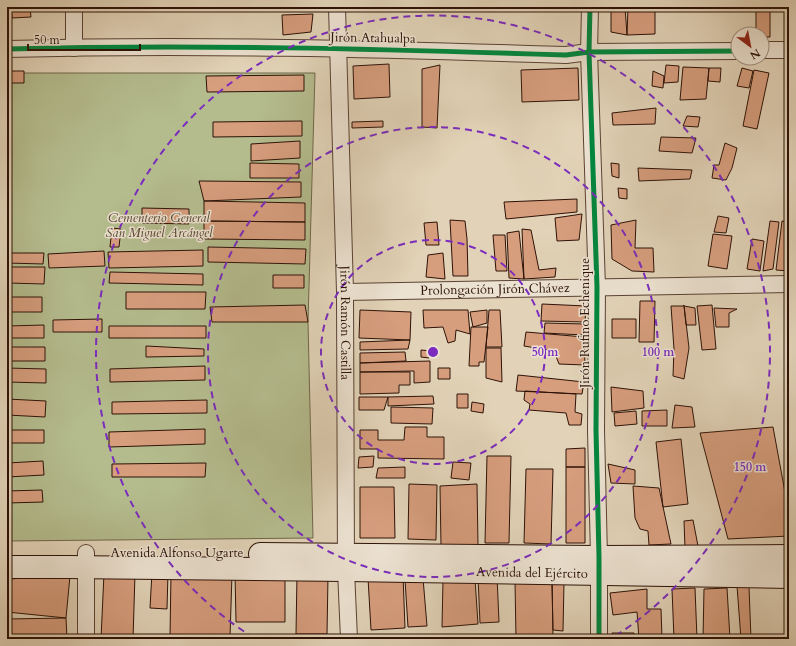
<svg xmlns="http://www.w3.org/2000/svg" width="796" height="646" viewBox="0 0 796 646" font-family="Cardo,serif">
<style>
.green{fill:#b4bc8e;stroke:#70674a}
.building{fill:#d79e7e;stroke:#2d1207}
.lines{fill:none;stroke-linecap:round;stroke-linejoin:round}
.minor-casing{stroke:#5a4233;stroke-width:18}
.secondary-casing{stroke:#2d1207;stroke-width:24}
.minor{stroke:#ece2d1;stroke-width:16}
.secondary{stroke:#ece2d1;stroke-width:22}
.cycleway-casing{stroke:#ece2d1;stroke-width:8}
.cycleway{stroke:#00873e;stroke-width:5}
.ring{fill:none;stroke:#7b2cbf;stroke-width:2;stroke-dasharray:7 5}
.labels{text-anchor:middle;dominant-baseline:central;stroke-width:3;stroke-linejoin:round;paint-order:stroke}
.street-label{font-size:13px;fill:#2d1207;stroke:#ece2d1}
.park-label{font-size:13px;font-style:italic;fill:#564530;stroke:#ece2d1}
.centre{fill:#7b2cbf;stroke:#ece2d1;stroke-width:2}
.ring-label{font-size:12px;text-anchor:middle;font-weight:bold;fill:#7b2cbf;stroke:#ece2d1;stroke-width:3;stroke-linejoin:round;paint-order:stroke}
</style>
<rect width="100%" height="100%" fill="#e2d3b8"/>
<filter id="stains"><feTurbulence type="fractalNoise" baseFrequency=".005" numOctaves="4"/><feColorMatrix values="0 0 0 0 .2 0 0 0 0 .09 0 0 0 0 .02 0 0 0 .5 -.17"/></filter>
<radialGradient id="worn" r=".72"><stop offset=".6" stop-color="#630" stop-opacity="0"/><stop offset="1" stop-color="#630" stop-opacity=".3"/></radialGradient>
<path class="green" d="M7,73H315L308,322L313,538L7,541Z"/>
<path class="building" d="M11,7H30L31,17L12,18Z
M611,7H625L627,35L611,32Z
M628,7H655V34L627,35Z
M756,7H770V37H762V34H756Z
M313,14L311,32L283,35L282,15Z
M389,64L390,97L354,99L353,66Z
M440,65L437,128L422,127V69Z
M666,65L679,66L678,82L664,83Z
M683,67L709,68L706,99L680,100Z
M578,68L579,100L522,102L521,70Z
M709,68H721L720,82L708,81Z
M742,68L753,71L749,88L737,86Z
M754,70L769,73L757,129L743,126Z
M7,71H24V83H7Z
M653,71L664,76L663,88L652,86Z
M304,75V91L207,92L206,76Z
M656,108L655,124L613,125L612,113Z
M687,116L700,117L698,127L683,126Z
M302,121V136L213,137V122Z
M383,121V127L352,128V122Z
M661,137L696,138L692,153L659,151Z
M300,141V158L251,161V144Z
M725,143L737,148L732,168L726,180L712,178L714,165H719Z
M250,163L299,164V178H250Z
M611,163L619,164V178L612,176Z
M638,168L692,170L690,179L639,181Z
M199,181L301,182V197L204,201Z
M618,188L627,189V199L619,198Z
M577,199V212L506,219L504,202Z
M204,201L305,203V222L204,221Z
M142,208L189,209V224L142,223Z
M582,214L579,240L557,241L555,218Z
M718,216L729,218L726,233L714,232Z
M450,220L465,221L467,239L468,276H453Z
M636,220L635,248H653L654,272L632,271L612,259L611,225Z
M204,221L305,222V240L204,239Z
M770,221L779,222L773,269L763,271Z
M782,221L789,222V271L776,270Z
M437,222L439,245H426L424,223Z
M112,228L121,229L119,247H110Z
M522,229L531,230L539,270L556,268L555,277L524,279Z
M519,231L524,279L509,278L507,233Z
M713,234L732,236L727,269L708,266Z
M493,235H505L507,271H496Z
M752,239L764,241L760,271L747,269Z
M208,247L306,249L305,264L208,262Z
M203,250V266L109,268L108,252Z
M104,251L105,266L49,268L48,254Z
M7,253H44L43,264L7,263Z
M443,253L445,279L426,277L428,255Z
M7,267H45L44,284L7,283Z
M110,272L203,274V285L109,283Z
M273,275H304V288H273Z
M126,292H206L205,309H126Z
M7,297H42V312H7Z
M640,301H655L654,342H639Z
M542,304L586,306L585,322L541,321Z
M305,305L308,322H212L210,307Z
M684,305L689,348L684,379L673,376L674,349L671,306H683Z
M712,305L716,349L702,350L697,306Z
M684,306L695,308L696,325H686Z
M714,308L737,309L729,313V327H716Z
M360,310L411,312L410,340L359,338Z
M423,310H468L470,334L456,330L455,341L448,343L443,327L424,328Z
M487,310V323L473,327L470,312Z
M489,310H500L502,347H486Z
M102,319V332H53V320Z
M612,319H636V338H612Z
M545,323L585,324L584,335L544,333Z
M44,325V338H7V326Z
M109,326H206V338H109Z
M471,327H488L484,362H479V366H469Z
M526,332L584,337L585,365L559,364L554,351L524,346Z
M410,340L408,349L360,350V342Z
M146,346L204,349V356L146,357Z
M7,347H45V361H7Z
M486,348H501L502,382L486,378Z
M421,350L431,351L429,358L421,357Z
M405,352L406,361L360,363V353Z
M430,361V382L414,383V371L360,372V363Z
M205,366V380L110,382V369Z
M7,368L46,369V383L7,382Z
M438,368H450V379H438Z
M360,372H410V385H399V393L360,394Z
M518,375L584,382L582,394L516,391Z
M611,387L643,391L644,408L612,412Z
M525,391L576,394L575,412L582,414L581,425H569L566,413L529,410L530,404L524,400Z
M457,394H468V408H457Z
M433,396L434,404L388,406V397Z
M359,397H388L384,410H359Z
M7,399L46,401L45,417L7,415Z
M207,400V413L112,414V402Z
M472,402L484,404L483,413L471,411Z
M675,405L692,407L695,427L672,428Z
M391,407L433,408L432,424L391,423Z
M667,410V426H642V411Z
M636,411L637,424L615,426L614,413Z
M405,427H427V437H444V459L378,458V449H360V430H378V440H404Z
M773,427L789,514V536L728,539L700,433Z
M205,429V444L109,447V432Z
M7,430H44V443H7Z
M681,439L688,504L663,507L656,442Z
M585,448V467H566V449Z
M374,456L373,467L358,468L359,457Z
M487,456H511L509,543H485Z
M43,461L44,475L7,477V463Z
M453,462L471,463L469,480L451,478Z
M206,463L205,477H112V464Z
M608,464L635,470V484L611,483Z
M405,467V478H376L378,468Z
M566,467H585V543H566Z
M526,469H553L551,544L524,543Z
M409,484L437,485L436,540L408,539Z
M477,484L478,545L441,546L440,486Z
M633,486L659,488L671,544L649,545L648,531L640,529L635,518Z
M360,487H394L395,538H360Z
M42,490L43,502L7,503V491Z
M693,520L698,546L685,548L684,521Z
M152,572L168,573L167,609L150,608Z
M285,572V622H236L235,573Z
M104,573L135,574L133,639H101Z
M171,574H232L230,637H170Z
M297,575L328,576L327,634H296Z
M403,575L405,628L371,630L368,578Z
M70,576L66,618L7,612V579Z
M497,576L499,622L480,623L478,577Z
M423,578L427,626L408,627L405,580Z
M475,579L478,624L442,627L443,580Z
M515,581H552L553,638L516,639Z
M552,581L564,582L563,631L553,630Z
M737,586L749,587L751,639H741Z
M695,588L697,639H674L672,589Z
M727,588L730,639H703L704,589Z
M647,589V609H661L662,639H639L637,612L613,615L610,593Z
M66,618L67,639H7V619Z
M612,633H634L635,639H612Z
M299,637L328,638V639H298Z"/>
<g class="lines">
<defs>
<g id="minor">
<path d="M74,7V48"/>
<path id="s1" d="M337,7L345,292L346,570L349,639"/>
<path d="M590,7L589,52L597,287L596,430L599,557V639"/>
<path d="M7,49C193,44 380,49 566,55L589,52L738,51"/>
<path d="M762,50H789"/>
<path id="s2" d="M345,292L789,284"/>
<path d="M86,639V553"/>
</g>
<g id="secondary">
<path d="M260,554L599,557L789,556"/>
<path id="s3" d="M7,567H67L346,570L789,577"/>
</g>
</defs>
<use href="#minor" class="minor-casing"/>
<use href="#secondary" class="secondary-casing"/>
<use href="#minor" class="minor"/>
<use href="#secondary" class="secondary"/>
<defs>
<path id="cycleway" d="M590,7L589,52L597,287L596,430L599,557V639
M7,49C193,44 380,49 566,55L589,52L738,51"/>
</defs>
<use href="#cycleway" class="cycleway-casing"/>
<use href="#cycleway" class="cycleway"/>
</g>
<g class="ring">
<circle cx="433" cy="352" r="112"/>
<circle cx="433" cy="352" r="225"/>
<path d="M254 638A337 337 0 1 1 612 638"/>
</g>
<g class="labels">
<g class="street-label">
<text transform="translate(373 38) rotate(1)">Jirón Atahualpa</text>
<text stroke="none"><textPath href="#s2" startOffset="150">Prolongación Jirón Chávez</textPath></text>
<text stroke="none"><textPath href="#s1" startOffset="316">Jirón Ramón Castilla</textPath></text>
<text transform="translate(585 323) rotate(-90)">Jirón Rufino Echenique</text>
<text x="177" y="553">Avenida Alfonso Ugarte</text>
<text stroke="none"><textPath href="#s3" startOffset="525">Avenida del Ejército</textPath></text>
</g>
<g class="park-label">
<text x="159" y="218">Cementerio General<tspan x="159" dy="15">San Miguel Arcángel</tspan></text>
</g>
</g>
<circle cx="433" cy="352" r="6" class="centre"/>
<g class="ring-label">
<text x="545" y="356">50 m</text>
<text x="658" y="356">100 m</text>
<text x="750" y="471">150 m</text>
</g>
<rect width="796" height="646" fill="none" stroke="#e2d3b8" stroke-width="24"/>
<rect x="8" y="8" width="780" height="630" fill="none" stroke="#2d1207" stroke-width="2"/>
<rect x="12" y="12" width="772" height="622" fill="none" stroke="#2d1207"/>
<g transform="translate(750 46) rotate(148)"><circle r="19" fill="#ece2d1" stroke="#a08f80"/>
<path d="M0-3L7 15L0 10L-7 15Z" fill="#8f2418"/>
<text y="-6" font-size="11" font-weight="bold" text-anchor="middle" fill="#2d1207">N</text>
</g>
<path d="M28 44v6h112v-6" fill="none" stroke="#2d1207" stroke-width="2"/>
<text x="34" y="44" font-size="12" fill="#2d1207" stroke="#ece2d1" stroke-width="3" paint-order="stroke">50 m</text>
<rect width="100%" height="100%" filter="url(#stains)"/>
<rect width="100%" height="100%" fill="url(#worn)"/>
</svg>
